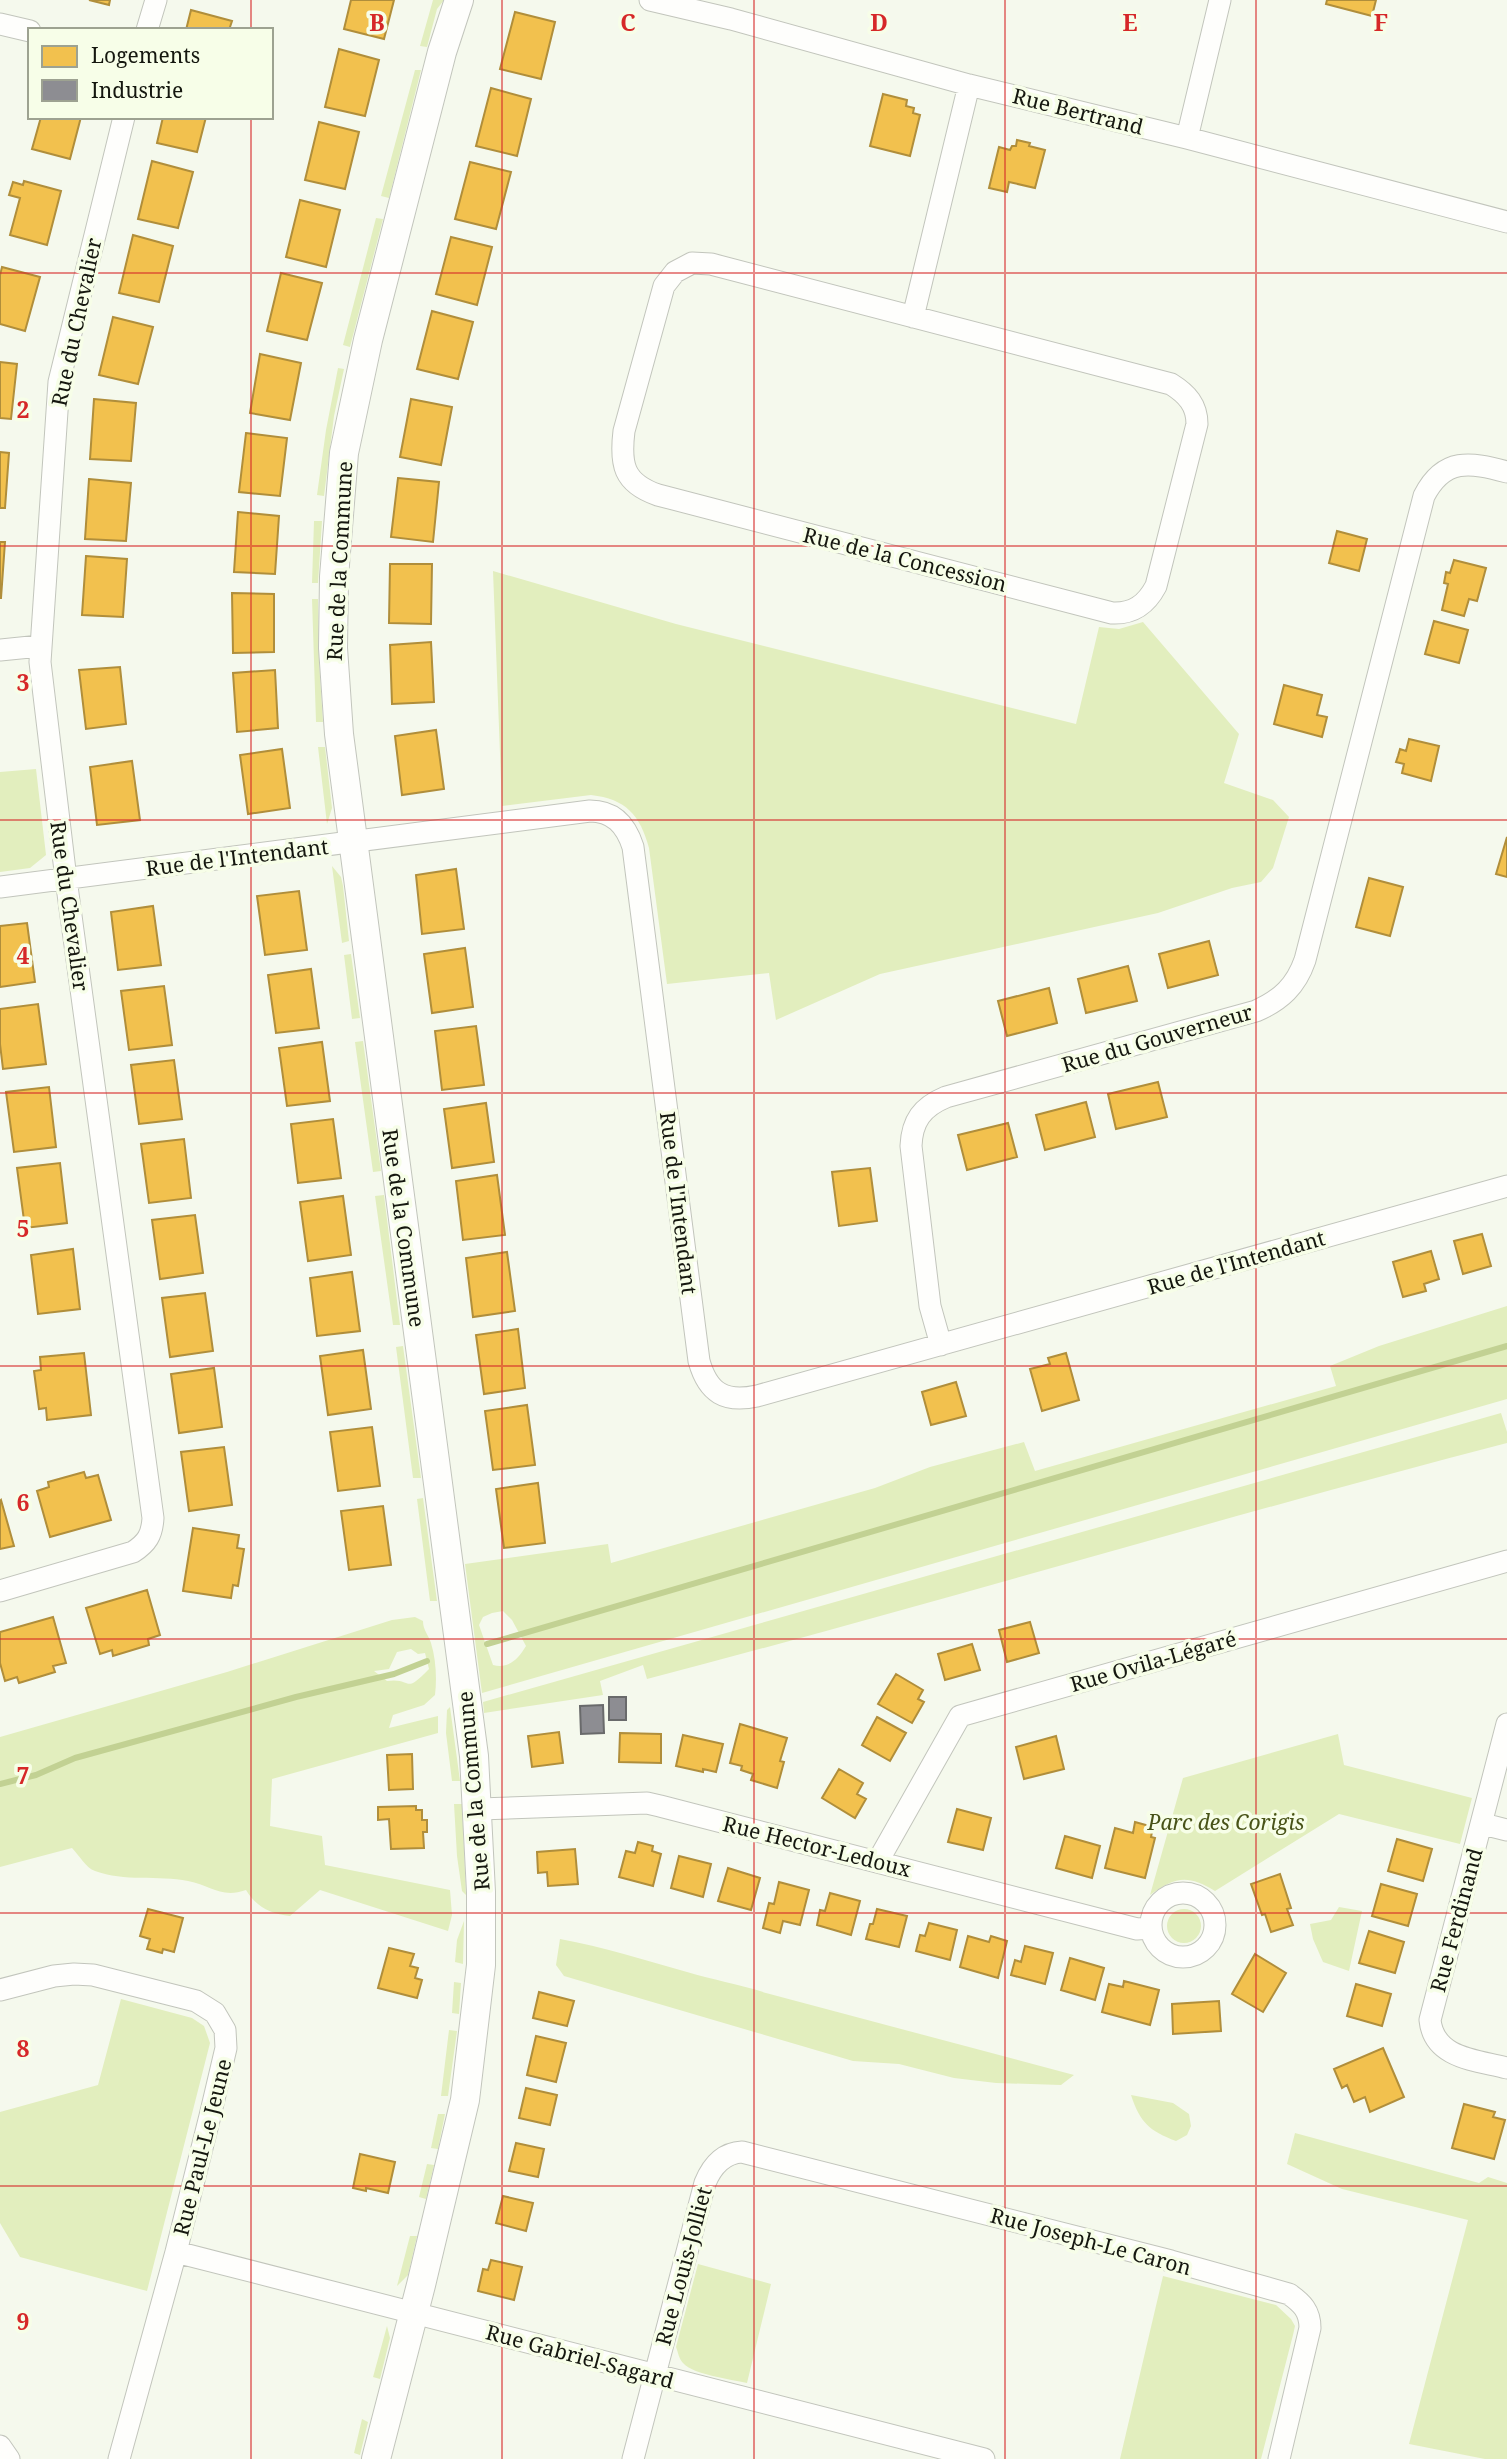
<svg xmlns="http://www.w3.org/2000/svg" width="1507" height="2459" viewBox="0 0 1507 2459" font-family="'Noto Serif',serif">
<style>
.green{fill:#e2eebe;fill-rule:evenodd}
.homes{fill:#f2c14e;stroke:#b08e3b;stroke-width:2}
.industry{fill:#8d8d92;stroke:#696a6b;stroke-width:2}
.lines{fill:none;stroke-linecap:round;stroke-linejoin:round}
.stream{stroke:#c2d193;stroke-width:6}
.street-casing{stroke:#c2c5bc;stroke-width:23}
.secondary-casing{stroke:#c2c5bc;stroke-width:30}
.street{stroke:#fefefc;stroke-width:21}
.secondary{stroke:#fefefc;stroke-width:28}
.grid{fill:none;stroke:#d62828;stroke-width:2;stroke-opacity:0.55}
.labels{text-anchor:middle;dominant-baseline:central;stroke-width:7;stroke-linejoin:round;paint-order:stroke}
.street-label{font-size:21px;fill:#15170f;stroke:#f7fee8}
.park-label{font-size:21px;font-style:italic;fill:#485318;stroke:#f7fee8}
.grid-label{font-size:23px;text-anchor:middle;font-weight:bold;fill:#d62828;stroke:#f7fee8;stroke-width:7;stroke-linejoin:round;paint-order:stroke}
</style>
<rect width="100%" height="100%" fill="#f5f9ed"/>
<path class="green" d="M433,0H444L437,9L427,47L420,46Z
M415,70H421L389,198L381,196Z
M376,218L383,219L350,347L343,345Z
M338,368L344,369L334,416L324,496L317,495L326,430Z
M314,521H322L318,583H312Z
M493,571L676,624L1076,724L1099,627L1119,629L1143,622L1239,734L1224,783L1273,800L1289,817L1273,868L1261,882L1232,888L1158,913L880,974L776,1020L769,973L667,984L649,848C640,815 626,799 591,795L502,806Z
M312,599H318L319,661L323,722H316Z
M318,747H325L332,808L327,824Z
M36,769L46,855L30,868L0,872V772Z
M332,866L341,877L343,886L349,941L342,943Z
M351,954L360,1018L352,1019L344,955Z
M363,1041L381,1171L373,1172L355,1042Z
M384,1195L400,1325H393L375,1196Z
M1507,1306V1399L482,1693L465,1564L608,1544L611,1563L875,1488L930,1467L1024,1442L1035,1471L1336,1386L1330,1366L1379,1346ZM503,1611L512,1620L526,1646C518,1659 509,1669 493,1665L479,1625L483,1617L492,1613Z
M403,1346L421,1478H413L396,1347Z
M1501,1413L1507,1432V1443C1219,1518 934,1604 647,1679L643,1665L600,1681L603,1695L484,1713L483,1702Z
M423,1498L437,1601H430L417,1499Z
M415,1617L423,1621C423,1630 428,1634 431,1643C436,1659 437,1679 435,1695L424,1705L393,1715L389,1728L438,1716V1733L272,1779L270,1826L322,1836L325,1865L450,1890L452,1915L448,1931L320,1890L290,1916C271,1914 256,1907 246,1890C221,1899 211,1885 188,1881C158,1875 124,1882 95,1871C86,1868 79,1855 72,1848L0,1867V1737L227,1672L392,1620ZM411,1649L418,1654L425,1653L429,1669C403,1696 413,1677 387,1681L374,1671L389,1669L397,1652Z
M450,1707L460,1781H452L446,1733L447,1710Z
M1338,1734L1344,1765L1472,1798L1460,1844L1339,1814L1215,1891C1187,1874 1175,1877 1150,1895L1183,1778Z
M454,1804H462L466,1895L462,1891L457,1856Z
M1339,1907L1362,1911L1349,1971L1323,1962L1313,1939L1310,1924L1331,1920Z
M1167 1926a17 17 0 1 1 34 0a17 17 0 1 1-34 0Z
M464,1921L463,1964L455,1962L457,1940Z
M560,1939C603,1947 645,1960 687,1972C713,1980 739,1984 766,1993L1074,2075L1061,2085L996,2083L954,2078L899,2064L853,2061L564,1976L556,1965Z
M454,1982L461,1983L459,2014L452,2013Z
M121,1999L192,2018L204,2026L210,2043L147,2291L20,2257L0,2223V2112L98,2085Z
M449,2030L457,2031L448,2096H441Z
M1131,2095L1173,2103L1189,2114L1191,2126L1187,2135L1176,2141C1150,2131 1140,2123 1131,2095Z
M438,2114H445L438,2149L431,2148Z
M1295,2133L1479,2183L1488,2177L1507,2183V2459H1485L1409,2444L1468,2220L1342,2189L1287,2164Z
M427,2164L434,2165L426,2199L419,2197Z
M410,2236H417L408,2275L397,2286Z
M698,2264L771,2284L747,2383C730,2379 694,2375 683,2363C679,2359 678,2352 676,2347Z
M1163,2276L1276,2305L1291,2319L1295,2326L1293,2335L1261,2459H1120Z
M387,2326L390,2338L380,2379L373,2377Z
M362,2419L368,2422L360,2455L354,2453Z"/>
<path class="homes" d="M89,0H110L109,5Z
M351,0H394L384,39L344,29Z
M1327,0H1376L1372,16L1326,4Z
M191,10L232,21L229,30H186Z
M515,12L555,22L541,79L500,69Z
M339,49L379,60L365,116L325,107Z
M491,88L531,99L517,156L476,146Z
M883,94L907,100L906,106L914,108L913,113L920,115L910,156L870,146Z
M41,117H81L70,159L32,149Z
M163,117H206L197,152L157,143Z
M319,122L359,132L345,189L305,180Z
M1017,140L1030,143L1029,146L1045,150L1035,188L1009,182L1007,192L989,188L999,147L1010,150L1012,146H1016Z
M152,161L193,172L178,228L138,219Z
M470,162L511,172L496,229L455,219Z
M24,181L61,191L47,245L10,235L20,198L9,195L13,182L23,185Z
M300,200L340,210L326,267L286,257Z
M133,235L173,246L159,302L119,293Z
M451,237L492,247L477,305L436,294Z
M2,267L40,277L25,331L0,324V275Z
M281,273L322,283L307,340L267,331Z
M432,311L473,322L458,379L417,369Z
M113,317L153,327L138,384L99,375Z
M260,354L301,363L290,420L250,413Z
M0,362L17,364L11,419L0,418Z
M94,399L136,403L131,461L90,459Z
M411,399L452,407L441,465L400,457Z
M246,433L287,438L280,496L239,492Z
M0,452L9,453L5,508H0Z
M398,478L439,482L433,542L391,537Z
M89,479L131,483L126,541L85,539Z
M238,512L279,516L275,574L234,572Z
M1337,531L1367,539L1359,571L1329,563Z
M0,542H5L1,598H0Z
M86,556L127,559L123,617L82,615Z
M1454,560L1486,568L1477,601L1469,599L1464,616L1442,610L1448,584L1444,583L1446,572L1450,573Z
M390,564H432L431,624L389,623Z
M232,593L274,594V652L233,653Z
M1434,621L1468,630L1459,663L1425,654Z
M431,642L434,702L392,704L390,645Z
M120,667L126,724L86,729L79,670Z
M275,670L278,728L237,732L233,673Z
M1284,685L1322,695L1317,715L1327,717L1322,737L1274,724Z
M436,730L444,789L402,795L395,736Z
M1409,739L1439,746L1431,781L1402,773L1404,764L1396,762L1398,756L1400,749L1406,751Z
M282,749L290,808L248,814L240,755Z
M132,761L140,820L97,825L90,767Z
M1507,837V877L1496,874Z
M456,869L464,929L422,934L416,875Z
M1369,878L1403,887L1390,936L1356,927Z
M299,891L307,950L265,955L257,896Z
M153,906L161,965L118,970L111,912Z
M27,923L35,982L0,987V926Z
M1209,941L1218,975L1168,988L1159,954Z
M465,948L473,1007L432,1013L424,954Z
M1128,966L1137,1001L1086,1013L1078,979Z
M311,969L319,1028L276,1033L268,975Z
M164,986L172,1045L129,1050L121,991Z
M1049,988L1057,1023L1007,1036L998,1001Z
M38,1004L46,1064L3,1069L0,1044V1009Z
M476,1026L484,1085L442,1090L435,1031Z
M322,1042L330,1101L287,1106L279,1048Z
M174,1060L182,1119L139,1124L131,1065Z
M1158,1082L1167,1117L1116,1129L1108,1094Z
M49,1087L56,1147L14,1152L6,1092Z
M1086,1102L1095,1137L1045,1150L1036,1115Z
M486,1103L494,1162L452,1168L444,1109Z
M333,1119L341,1178L298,1183L291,1124Z
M1008,1123L1017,1157L967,1170L958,1135Z
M184,1139L191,1198L149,1203L141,1144Z
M60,1163L67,1223L25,1228L17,1168Z
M870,1168L877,1221L839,1226L832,1172Z
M497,1175L505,1235L463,1240L456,1181Z
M343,1196L351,1255L308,1261L300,1202Z
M195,1215L203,1273L160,1279L152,1220Z
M1482,1234L1491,1266L1463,1274L1454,1241Z
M73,1249L80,1309L38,1314L31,1255Z
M1431,1251L1439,1279L1424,1284L1426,1291L1403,1297L1393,1262Z
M507,1252L515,1311L473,1317L466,1258Z
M352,1272L360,1331L317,1336L310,1278Z
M205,1293L213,1351L170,1357L162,1298Z
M518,1329L525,1388L484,1394L476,1335Z
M363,1350L371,1409L328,1415L320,1356Z
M84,1353L91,1415L47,1420L46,1408L39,1409L34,1371L41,1370L40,1357Z
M1066,1353L1079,1400L1042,1411L1030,1369L1050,1364L1048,1358Z
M214,1368L222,1427L179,1433L171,1374Z
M956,1382L966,1416L931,1425L922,1392Z
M527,1405L535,1465L493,1470L485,1411Z
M372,1427L380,1486L338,1491L330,1432Z
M224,1447L232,1505L189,1511L181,1452Z
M84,1472L86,1478L98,1475L111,1520L50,1537L37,1491L49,1487L48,1482Z
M538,1483L545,1543L504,1548L496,1489Z
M1,1500L14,1546L0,1549V1501Z
M383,1506L391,1565L349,1570L341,1511Z
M193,1528L239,1535L237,1548L244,1549L238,1586L233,1585L231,1598L183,1591Z
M147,1590L160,1635L148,1639L149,1645L113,1656L112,1650L100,1654L86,1608Z
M53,1617L66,1663L53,1666L55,1672L19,1683L17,1677L5,1681L0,1663V1632Z
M1030,1622L1039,1653L1007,1662L999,1630Z
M972,1644L980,1670L945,1680L938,1654Z
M896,1674L923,1690L918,1699L924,1702L912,1723L878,1704Z
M877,1717L906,1733L890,1761L862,1745Z
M740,1724L787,1738L780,1761L784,1762L777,1788L751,1780L753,1774L741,1770L742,1766L730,1763Z
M559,1732L563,1763L532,1767L528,1736Z
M620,1733L661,1734V1763L619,1762Z
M683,1735L723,1744L716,1772L703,1769V1772L676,1766Z
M1056,1736L1064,1769L1024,1779L1016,1747Z
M412,1754L413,1789L389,1790L387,1755Z
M839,1769L863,1783L857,1794L866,1799L855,1818L822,1798Z
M416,1806V1810H422V1820H427V1832H423L424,1848L391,1849L389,1819L378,1820V1807Z
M957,1809L991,1818L983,1850L948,1842Z
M1135,1822L1153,1827L1151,1837L1155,1838L1145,1878L1105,1868L1115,1828L1133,1833Z
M1065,1836L1100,1846L1092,1878L1056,1868Z
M1397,1839L1432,1849L1423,1881L1388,1871Z
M638,1842L653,1846L652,1851L661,1854L653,1886L619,1877L626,1851L635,1853Z
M575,1849L578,1884L548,1886L547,1872L538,1873L537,1852Z
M679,1856L711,1864L703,1897L671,1888Z
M728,1868L760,1878L751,1910L718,1901Z
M1280,1874L1291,1908L1287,1909L1293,1925L1271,1932L1265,1914L1262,1915L1251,1884Z
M779,1882L809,1890L800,1925L783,1921L780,1933L763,1928L769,1903L774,1904Z
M1381,1884L1417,1894L1408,1926L1372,1916Z
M830,1893L860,1901L851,1935L817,1925L820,1910L825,1911Z
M148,1909L183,1918L174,1952L163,1949L162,1953L147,1949L150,1939L140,1936Z
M877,1909L907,1916L899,1947L866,1939L870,1924H873Z
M929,1923L957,1930L950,1960L916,1951L920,1935L925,1936Z
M1369,1931L1404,1942L1395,1973L1359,1963Z
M968,1936L989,1942L991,1936L1007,1941L998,1978L960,1967Z
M1025,1946L1053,1953L1045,1984L1011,1975L1015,1960L1021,1962Z
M389,1948L414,1954L410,1966L418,1968L415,1978L422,1980L417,1998L378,1988Z
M1255,1954L1286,1973L1263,2012L1232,1994Z
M1070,1958L1104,1968L1095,2000L1061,1990Z
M1124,1981L1159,1990L1150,2025L1102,2012L1109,1984L1123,1987Z
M1356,1984L1391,1994L1382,2026L1347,2016Z
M539,1992L574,2001L567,2026L533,2018Z
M1219,2001L1221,2031L1173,2034L1172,2004Z
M536,2036L566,2043L556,2082L527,2075Z
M1383,2048L1404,2097L1370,2112L1365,2097L1354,2102L1347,2085L1342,2088L1334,2069Z
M526,2088L557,2095L550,2125L519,2118Z
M1464,2104L1495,2112L1493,2117L1505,2120L1494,2159L1452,2148Z
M516,2143L544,2149L538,2177L509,2171Z
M360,2154L395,2162L388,2193L366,2188V2191L353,2188Z
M503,2196L533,2203L526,2231L496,2223Z
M491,2260L522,2267L514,2300L478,2291L483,2269L488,2270Z"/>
<path class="industry" d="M609,1697H626V1720H609Z
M603,1705L604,1733L581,1734L580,1706Z"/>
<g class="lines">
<path class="stream" d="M487,1644L1507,1346
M0,1784L36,1775L75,1758L296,1697L394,1674L427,1661"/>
<defs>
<path id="street" d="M650,0L731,19L969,85L1187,138L1507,222
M0,24L30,31
M147,30L156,0
M1187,138L1220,0
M692,263L711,264L1171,384C1187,394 1197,405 1197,424L1156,586C1146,605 1133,614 1112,613L658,495C623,483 620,464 624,431L664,286L675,272Z
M913,317L969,85
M0,650L40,646
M0,887L590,811C613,811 626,825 633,847L699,1361C708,1393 725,1403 757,1396L1507,1186
M941,1345L930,1306L911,1146C912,1121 922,1107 946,1097L1256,1011C1281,1000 1296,986 1305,960L1424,496C1444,457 1470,462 1507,472
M0,1591L133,1552C147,1543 152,1535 153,1518L66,879L40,662L59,382L124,117
M1507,1724L1430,2020C1434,2059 1477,2060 1507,2068
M479,1809L647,1803L660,1806L1137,1929L1151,1928
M1483,1824L1507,1830
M878,1861L960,1716L1507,1561
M1151 1925a32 32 0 1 1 64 0a32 32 0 1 1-64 0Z
M0,1990L54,1976L74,1974L93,1975L196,2001L215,2013L225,2030L226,2048L210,2116L176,2252L119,2459
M176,2252L984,2459
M0,2446L9,2459
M633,2459L705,2183C712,2166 723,2153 742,2152L1171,2261L1289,2294C1302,2303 1310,2311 1310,2328L1279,2459"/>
<path id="secondary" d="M376,2459L421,2285L465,2100L481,1965V1892L474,1756L339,734L333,648L334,577L344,453L368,340L442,52L459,0"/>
</defs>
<use href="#street" class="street-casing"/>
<use href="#secondary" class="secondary-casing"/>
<use href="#street" class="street"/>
<use href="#secondary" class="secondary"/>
</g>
<path class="grid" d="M251,0V30M502,0V2459M754,0V2459M1005,0V2459M1256,0V2459M251,117V2459M0,273H1507M0,546H1507M0,820H1507M0,1093H1507M0,1366H1507M0,1639H1507M0,1913H1507M0,2186H1507"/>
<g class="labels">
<g class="street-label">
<text transform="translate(1078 111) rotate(14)">Rue Bertrand</text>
<text transform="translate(76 322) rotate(-78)">Rue du Chevalier</text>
<text transform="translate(905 559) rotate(14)">Rue de la Concession</text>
<text transform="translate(339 561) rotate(-87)">Rue de la Commune</text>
<text transform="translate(237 857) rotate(-7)">Rue de l'Intendant</text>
<text transform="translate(70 906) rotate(82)">Rue du Chevalier</text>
<text transform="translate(1157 1038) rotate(-16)">Rue du Gouverneur</text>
<text transform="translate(679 1203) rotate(83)">Rue de l'Intendant</text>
<text transform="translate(404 1228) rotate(82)">Rue de la Commune</text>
<text transform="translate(1236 1262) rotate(-16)">Rue de l'Intendant</text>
<text transform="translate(1153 1661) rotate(-16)">Rue Ovila-Légaré</text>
<text transform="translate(473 1791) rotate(-95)">Rue de la Commune</text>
<text transform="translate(817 1846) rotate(14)">Rue Hector-Ledoux</text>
<text transform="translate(1456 1920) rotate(-75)">Rue Ferdinand</text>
<text transform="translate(202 2147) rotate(-76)">Rue Paul-Le Jeune</text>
<text transform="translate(1091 2241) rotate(15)">Rue Joseph-Le Caron</text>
<text transform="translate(683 2266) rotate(-75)">Rue Louis-Jolliet</text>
<text transform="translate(580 2356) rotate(15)">Rue Gabriel-Sagard</text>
</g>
<g class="park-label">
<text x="1226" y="1822">Parc des Corigis</text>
</g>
</g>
<g class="grid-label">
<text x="377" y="31">B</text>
<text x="628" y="31">C</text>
<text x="879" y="31">D</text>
<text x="1130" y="31">E</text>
<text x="1381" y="31">F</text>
<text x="23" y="418">2</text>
<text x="23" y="691">3</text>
<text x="23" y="964">4</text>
<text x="23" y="1237">5</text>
<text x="23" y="1511">6</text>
<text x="23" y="1784">7</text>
<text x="23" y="2057">8</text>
<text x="23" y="2330">9</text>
</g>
<rect x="28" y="28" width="245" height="91" fill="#f7fee8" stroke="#9da291" stroke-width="2"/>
<rect x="42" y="46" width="35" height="21" fill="#f2c14e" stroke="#9da291" stroke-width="2"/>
<text x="91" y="63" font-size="21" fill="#15170f">Logements</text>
<rect x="42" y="80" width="35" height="21" fill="#8d8d92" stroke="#9da291" stroke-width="2"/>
<text x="91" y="98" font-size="21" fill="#15170f">Industrie</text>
</svg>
